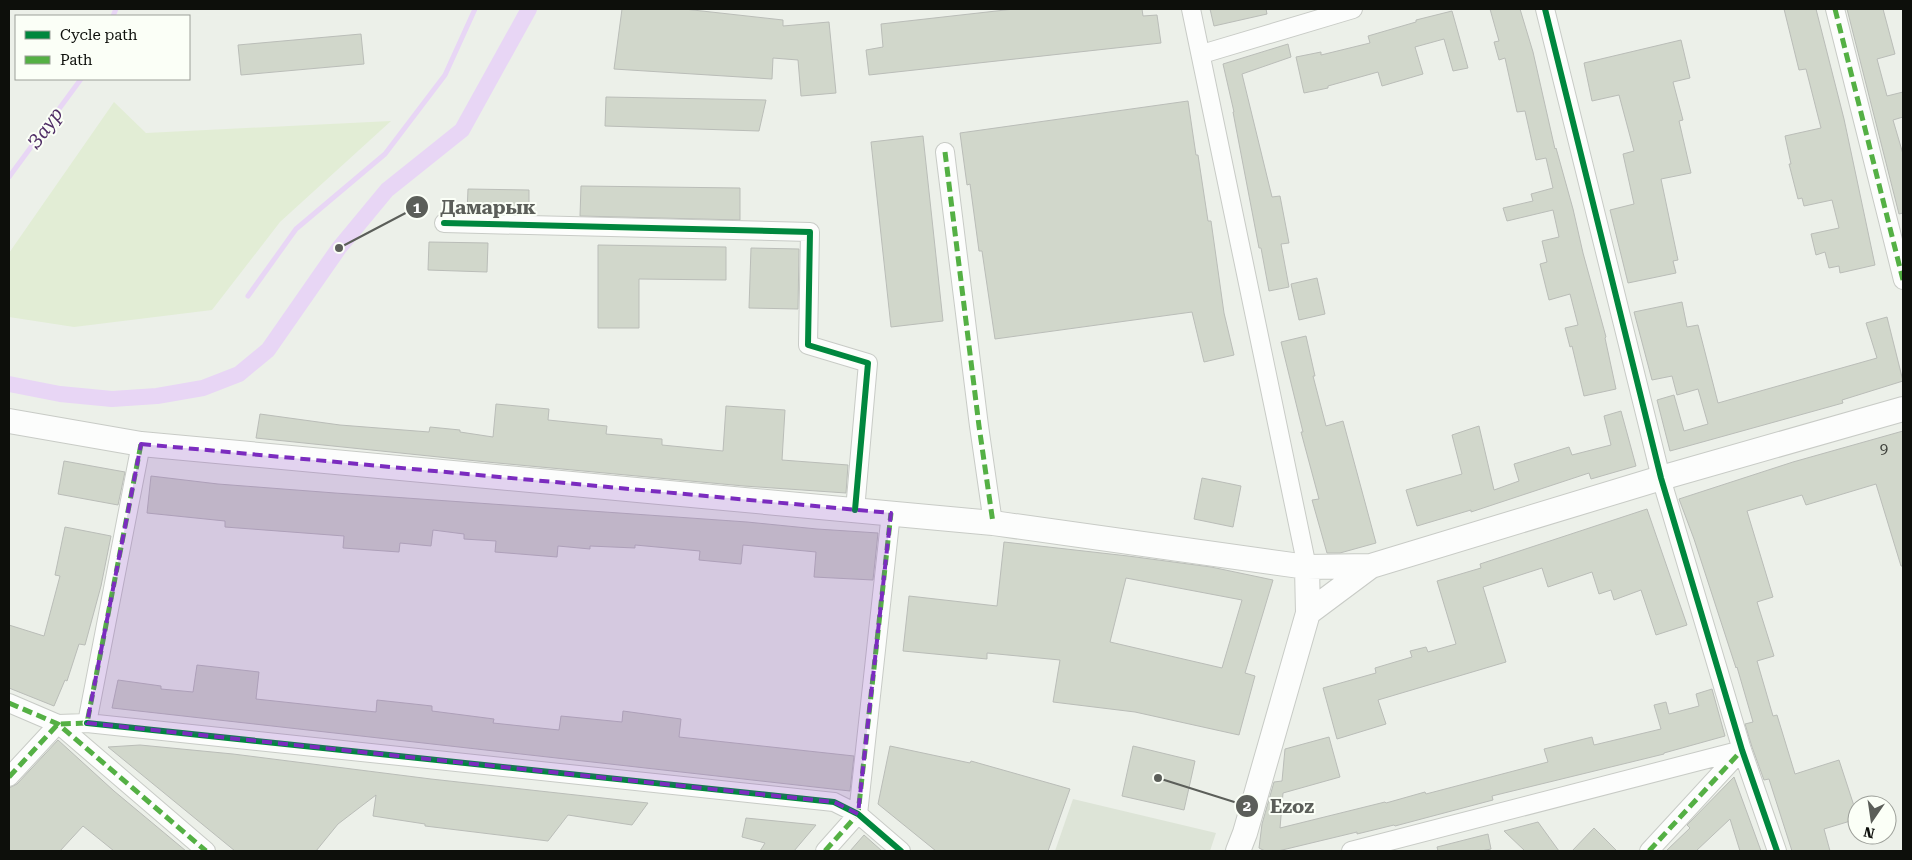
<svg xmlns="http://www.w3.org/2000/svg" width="1912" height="860" viewBox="0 0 1912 860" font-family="'Roboto Serif',serif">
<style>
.built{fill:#dde4d7}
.green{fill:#e2edd5}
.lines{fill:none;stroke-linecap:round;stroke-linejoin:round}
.stream{stroke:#e8d6f5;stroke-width:5}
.canal{stroke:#e8d6f5;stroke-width:16}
.building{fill:#d1d7cb;stroke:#babdb8;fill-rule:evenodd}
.minor-casing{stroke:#c8cbc6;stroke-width:20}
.secondary-casing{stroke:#c8cbc6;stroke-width:26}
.minor{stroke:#fcfdfc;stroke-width:18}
.secondary{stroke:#fcfdfc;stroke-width:24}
.quiet{stroke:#54b044;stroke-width:5;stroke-dasharray:10 5;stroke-linecap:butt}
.cycleway-casing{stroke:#fbfff7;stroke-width:9}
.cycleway{stroke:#00873e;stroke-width:6}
.marked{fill:#7b2cbf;fill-opacity:0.2;stroke:#7b2cbf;stroke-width:4;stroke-dasharray:10 6;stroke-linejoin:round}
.labels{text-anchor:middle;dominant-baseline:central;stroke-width:4;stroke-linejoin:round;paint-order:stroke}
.number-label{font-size:15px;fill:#3e413b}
.water-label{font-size:19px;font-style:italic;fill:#502e66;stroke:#fbfff7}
.leader{fill:none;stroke:#5b5e59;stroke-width:2}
.callout-dot{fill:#5b5e59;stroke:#fbfff7;stroke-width:2}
.mark-label{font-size:15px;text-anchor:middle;font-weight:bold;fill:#fff}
.callout-label{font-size:19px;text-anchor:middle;font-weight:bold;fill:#5b5e59;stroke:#fbfff7;stroke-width:4;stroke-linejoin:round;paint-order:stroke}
</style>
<rect width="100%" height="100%" fill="#ecf0e9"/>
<path class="built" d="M1073,799L1216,833L1210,851H1055Z"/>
<path class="green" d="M114,102L146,133L391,121L280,222L212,310L74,327L9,317V253Z"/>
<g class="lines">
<path class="stream" d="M113,16L116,9
M9,177L81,79
M248,296L296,229L385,154L445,75L475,9"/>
<path class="canal" d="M9,384L60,394L112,399L157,396L203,388L239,374L268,350L339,248L387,190L462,130L529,9"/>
</g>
<path class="building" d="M622,9H684L783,20V26L829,22L836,93L801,96L798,60L773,58L772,79L614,69Z
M1014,9H1142L1143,16L1157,15L1161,43L869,75L866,50L883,47L881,24Z
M1210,9H1266L1267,14L1214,26Z
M1490,9H1520L1533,52L1555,149L1556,148L1573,209L1583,253L1606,337L1605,338L1616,389L1584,396L1572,346L1570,347L1565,328L1578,325L1570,294L1549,300L1540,264L1547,262L1542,241L1559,237L1553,210L1507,221L1503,208L1533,201L1531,194L1553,188L1546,158L1536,160L1525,111L1517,112L1505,58L1499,60L1494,42L1499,41Z
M1784,9H1816L1844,119L1875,265L1840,273L1839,266L1829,268L1825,252L1816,255L1811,234L1839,228L1832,200L1804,206L1802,198L1798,199L1789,164H1791L1785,136L1821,128L1806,69L1799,70Z
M1847,9H1883L1895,54L1877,59L1887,96L1903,92V117L1893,120L1903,154V213L1899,214Z
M1452,11L1468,68L1453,71L1444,39L1415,47L1423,74L1382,86L1378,72L1328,86V88L1304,93L1296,57L1321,52V55L1370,43L1368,36L1416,22V20Z
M361,34L364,64L241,75L238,45Z
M1681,40L1690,78L1673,82L1683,120L1679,121L1691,173L1661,179L1678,260L1673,261L1676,273L1628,283L1610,210L1634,204L1623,154L1634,151L1619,95L1592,101L1584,63Z
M1288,44L1291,57L1242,74L1272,197L1280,196L1289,243L1281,244L1289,287L1269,291L1261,248H1259L1233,112H1234L1223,64Z
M606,97L766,100L759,131L605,126Z
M1188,101L1196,155H1198L1208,221H1211L1224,313L1234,355L1204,362L1192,312L995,339L982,251H979L970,184L967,185L960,133Z
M923,136L943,321L891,327L871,142Z
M581,186L740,188V220L580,216Z
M468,189L529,190V214L467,213Z
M429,242L488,243L487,272L428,270Z
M598,245L726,247V280L639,279V328H598Z
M751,248L799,249L798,309L749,308Z
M1317,278L1325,314L1299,320L1291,284Z
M1682,302L1687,327L1698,325L1718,403L1877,358L1866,323L1887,317L1903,381L1842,400L1843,403L1670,451L1657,400L1674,395L1684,431L1708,424L1698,389L1677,395L1672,376L1652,380L1634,312Z
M1306,336L1315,376H1313L1326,426L1343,421L1376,543L1340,553H1327L1312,500L1319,499L1301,432H1303L1281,342Z
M496,404L549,409L548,420L607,426L606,434L662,439V445L723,451L726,406L785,410L782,460L848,465L846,493L744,486L487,462L256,438L260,414L340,425L429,432L430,427L460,430V432L493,437Z
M1621,411L1636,466L1591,479L1589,473L1471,512V510L1417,526L1406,490L1462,474L1452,435L1479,426L1494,490L1519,481L1514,464L1569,447L1572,455L1611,445L1604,416Z
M1903,431V566H1901L1876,484L1806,505L1802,495L1747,511L1773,597L1757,602L1774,656L1757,661L1773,716L1777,715L1795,774L1839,760L1857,815V819L1824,829L1830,851H1792L1769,779L1764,780L1752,747L1745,724L1753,722L1737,667L1736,668L1694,539L1679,499L1793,462Z
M64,461L125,472L118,505L58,494Z
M151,476L218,484L335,493L747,522L817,529L878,533L873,580L814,577L816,552L743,545L741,564L699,560L700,551L635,545V548L590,546V549L558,546L557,557L495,552L496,541L464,539V534L433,530L431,546L400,543L399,552L343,548L344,536L225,527V521L147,513Z
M1202,478L1241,486L1233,527L1194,519Z
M1647,509L1687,625L1656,635L1641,590L1614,600L1611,590L1599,594L1592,572L1548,587L1542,568L1483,587L1506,662L1378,700L1386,724L1337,739L1323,688L1376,673L1375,668L1412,657L1410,651L1426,647L1428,652L1456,644L1437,581L1481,568L1480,564Z
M65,527L111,536L101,586L85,645L79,644L67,681L65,680L54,706L9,688V625L44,636L60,576L55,575Z
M1004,542L1128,556L1211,567L1273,580L1245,673L1255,676L1239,735L1135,712L1053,702L1060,660L987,653V659L903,651L909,596L997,606ZM1126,578L1242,600L1222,668L1110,642Z
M197,665L259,672L256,699L376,712L377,700L432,706V711L494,719L493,723L559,730L561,716L622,722L623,711L681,719L679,737L854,756L850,791L112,708L118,680L161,686V689L193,692Z
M1712,689L1725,736L1664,753V754L1492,796L1493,800L1395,826L1394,825L1357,834V832L1278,851H1265L1259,848L1262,824L1274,782L1282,781L1285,749L1329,737L1340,777L1283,793L1280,828L1385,802L1386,803L1425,792L1426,794L1548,762L1544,749L1592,737L1594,745L1661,729L1654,705L1666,702L1669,714L1699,706L1696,694Z
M58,740L114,791L186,851H114L83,826L60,851H9V788L17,784Z
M140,745L233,754L431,779L648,803L632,825L568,815L548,841L425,826V824L373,816L376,795L338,824L316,851H235L108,747Z
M890,746L970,763L971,761L1070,789L1048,851H936L878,804Z
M1133,746L1195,761L1184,810L1122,796Z
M1734,777L1761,851H1740L1730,819L1696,851H1666L1690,828L1687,825Z
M746,818L816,825L794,851H760L765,843L742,837Z
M1538,822L1559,851H1525L1504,831Z
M1594,828L1617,851H1572Z
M1488,834L1491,849L1481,851H1438L1437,847Z
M864,835L882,851H850Z"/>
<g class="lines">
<defs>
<path id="minor" d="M1191,9L1307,567
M1545,9L1661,478L1742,750L1777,851
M1835,9L1903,280
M1202,54L1353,9
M945,152L979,426L993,523
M444,223L810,232L808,345L868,363L855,510
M9,703L58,724L206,851
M87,723L834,802L858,814L901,851
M9,777L58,724L87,723L141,444
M825,851L858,814L891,513
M1351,851L1742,750
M1649,851L1742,750"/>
<path id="secondary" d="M9,421L141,444L993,523L1307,567
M1308,613L1371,566
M1238,851L1245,833L1308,613L1307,567L1371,566L1661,478L1903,409"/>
</defs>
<use href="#minor" class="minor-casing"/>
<use href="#secondary" class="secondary-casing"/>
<use href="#minor" class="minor"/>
<use href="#secondary" class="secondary"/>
<path class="quiet" d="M1835,9L1903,280
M945,152L979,426L993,523
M9,703L58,724L206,851
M9,777L58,724L87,723L141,444
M825,851L858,814L891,513
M1649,851L1742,750"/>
<defs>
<path id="cycleway" d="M1545,9L1661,478L1742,750L1777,851
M444,223L810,232L808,345L868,363L855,510
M87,723L834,802L858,814L901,851"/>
</defs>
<use href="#cycleway" class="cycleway-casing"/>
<use href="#cycleway" class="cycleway"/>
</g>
<path class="marked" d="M141,444L891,513L858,814L834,802L87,723Z"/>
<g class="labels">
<g class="number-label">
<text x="1884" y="449">9</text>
</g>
<g class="water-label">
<text transform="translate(45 128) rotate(-54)">Заур</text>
</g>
</g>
<path class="leader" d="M339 248L417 207M1158 778L1247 806"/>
<g class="callout-dot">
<circle cx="339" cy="248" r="5"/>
<circle cx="1158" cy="778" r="5"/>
<circle cx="417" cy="207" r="12"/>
<circle cx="1247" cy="806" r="12"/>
</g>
<g class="mark-label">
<text x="417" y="213">1</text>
<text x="1247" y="811">2</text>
</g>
<g class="callout-label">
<text x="488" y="214">Дамарык</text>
<text x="1292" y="813">Ezoz</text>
</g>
<rect width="1912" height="860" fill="none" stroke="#0d0f0b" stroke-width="20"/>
<rect x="15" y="15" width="175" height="65" fill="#fbfff7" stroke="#9c9f99"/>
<rect x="25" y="31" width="25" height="8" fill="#00873e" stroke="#9c9f99"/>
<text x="60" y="40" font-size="15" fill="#0d0f0b">Cycle path</text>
<rect x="25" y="56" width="25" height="8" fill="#54b044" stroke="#9c9f99"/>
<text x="60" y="65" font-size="15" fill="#0d0f0b">Path</text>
<g transform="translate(1872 820) rotate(193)"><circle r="24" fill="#fbfff7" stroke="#9c9f99"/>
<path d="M0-4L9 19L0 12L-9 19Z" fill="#5b5e59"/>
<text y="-8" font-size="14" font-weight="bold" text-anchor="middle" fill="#0d0f0b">N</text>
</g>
</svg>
